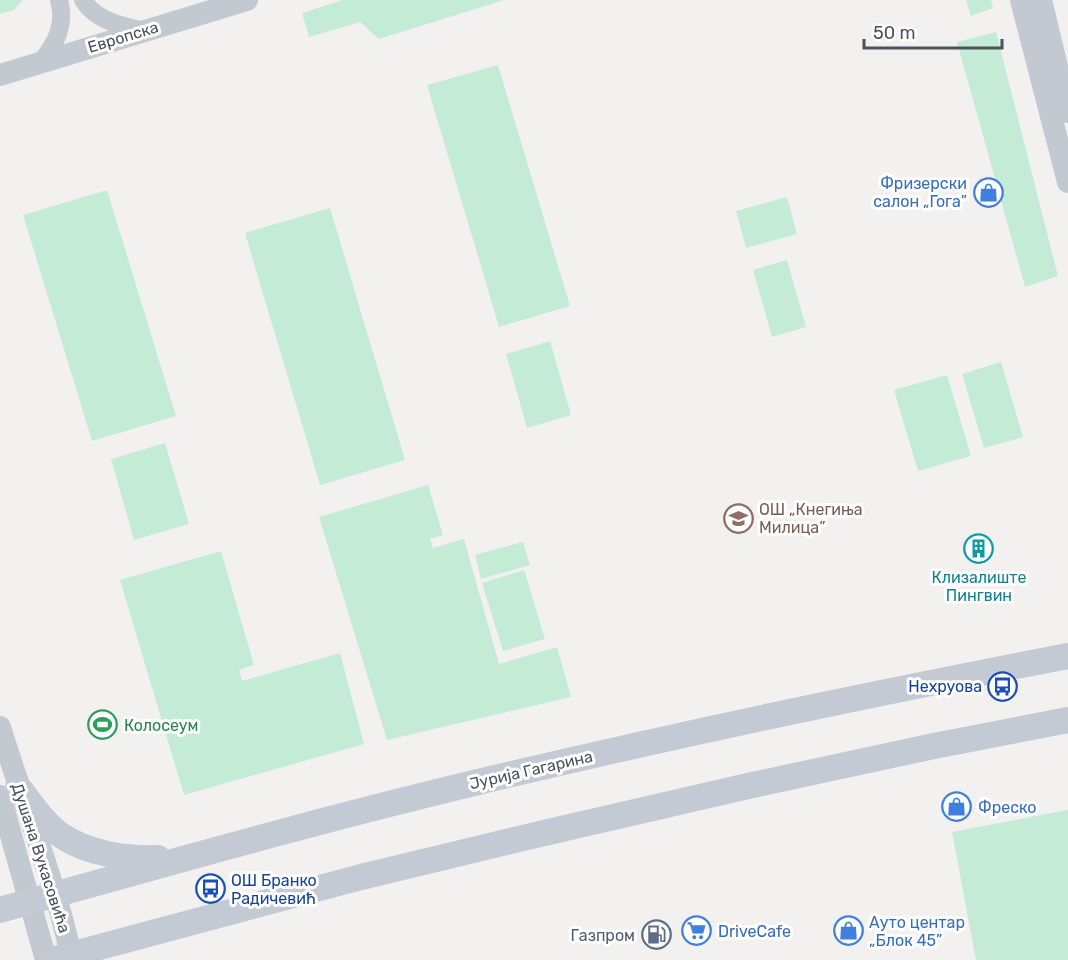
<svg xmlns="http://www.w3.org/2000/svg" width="1068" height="960" viewBox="0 0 1068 960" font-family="Rubik,sans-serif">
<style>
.green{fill:#c4ebd6}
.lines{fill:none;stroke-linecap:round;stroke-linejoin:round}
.minor{stroke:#c3c9d0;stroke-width:18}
.tertiary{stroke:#c3c9d0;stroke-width:22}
.secondary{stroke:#c3cad4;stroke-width:26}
.labels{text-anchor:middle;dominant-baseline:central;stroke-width:6;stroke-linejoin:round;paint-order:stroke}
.street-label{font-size:16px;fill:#4a525c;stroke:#fff}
.shop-label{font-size:16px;fill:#366cbe;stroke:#fff;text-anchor:start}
.education-label{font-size:16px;fill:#785e54;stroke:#fff;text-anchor:start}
.culture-label{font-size:16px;fill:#0d838f;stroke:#fff}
.transit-label{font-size:16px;fill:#164399;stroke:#fff;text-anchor:end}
.leisure-label{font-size:16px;fill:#27864d;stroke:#fff;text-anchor:start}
.service-label{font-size:16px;fill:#4e5e75;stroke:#fff;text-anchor:end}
</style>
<rect width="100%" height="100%" fill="#f2f1f0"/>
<path class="green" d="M0,0H23L14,10L0,14Z
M343,0H504L379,39L360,22L309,37L302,13Z
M966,0H991L993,8L971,16Z
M996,32L1058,276L1025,287L957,42Z
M498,65L570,306L499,327L427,85Z
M107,190L176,416L92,441L23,215Z
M787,197L797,234L746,248L736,211Z
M330,208L405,460L320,485L245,233Z
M787,260L806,327L772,337L753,270Z
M550,341L571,415L527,428L506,354Z
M1001,362L1023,437L984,448L962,374Z
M947,375L971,456L918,471L894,390Z
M165,443L189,524L134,540L111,459Z
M428,485L443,535L430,539L433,548L464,539L499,664L557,647L571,697L387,740L319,517Z
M523,542L530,565L481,579L475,555Z
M221,551L254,665L239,670L242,681L340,653L364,744L184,795L120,580Z
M524,570L545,639L503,651L482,583Z
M1068,810V960H976L952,832Z"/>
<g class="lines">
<path class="minor" d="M83,0C96,21 122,26 144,31
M41,62C56,43 66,25 59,0"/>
<path class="tertiary" d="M1021,0L1068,182
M1041,0L1068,112
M0,75L247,0
M0,727C23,803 54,877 71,955
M0,796L46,960"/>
<path class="secondary" d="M18,787C31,803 45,825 62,836C89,854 127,859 158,858
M0,910C158,866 315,821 474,783C671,736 869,694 1068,656
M51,960L361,877L544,833L748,786L934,746L1068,720"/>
</g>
<defs>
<symbol id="shop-ring" viewBox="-11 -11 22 22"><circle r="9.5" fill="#fff" stroke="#3f7fe0" stroke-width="1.5"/><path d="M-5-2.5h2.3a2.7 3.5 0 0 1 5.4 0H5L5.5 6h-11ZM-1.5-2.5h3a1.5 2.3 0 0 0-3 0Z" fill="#3f7fe0"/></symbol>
<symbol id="school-ring" viewBox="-11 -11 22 22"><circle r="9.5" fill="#fff" stroke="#8d6e63" stroke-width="1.5"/><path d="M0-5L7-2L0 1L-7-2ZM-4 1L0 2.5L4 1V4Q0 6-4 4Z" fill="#8d6e63"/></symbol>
<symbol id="building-ring" viewBox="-11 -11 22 22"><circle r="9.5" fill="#fff" stroke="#0f9aa8" stroke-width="1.5"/><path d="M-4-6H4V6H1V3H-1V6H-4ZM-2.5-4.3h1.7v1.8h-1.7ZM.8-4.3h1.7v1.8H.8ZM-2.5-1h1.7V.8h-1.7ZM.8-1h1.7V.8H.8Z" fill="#0f9aa8"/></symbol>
<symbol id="bus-ring" viewBox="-11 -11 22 22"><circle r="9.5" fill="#fff" stroke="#1a4fb4" stroke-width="1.5"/><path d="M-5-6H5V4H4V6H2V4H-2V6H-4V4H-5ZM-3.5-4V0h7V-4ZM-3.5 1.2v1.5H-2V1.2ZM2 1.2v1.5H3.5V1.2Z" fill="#1a4fb4"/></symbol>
<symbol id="stadium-ring" viewBox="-11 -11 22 22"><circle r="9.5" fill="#fff" stroke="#2e9e5b" stroke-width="1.5"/><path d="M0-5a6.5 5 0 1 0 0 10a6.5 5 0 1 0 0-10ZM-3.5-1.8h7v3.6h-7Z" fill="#2e9e5b"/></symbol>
<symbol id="supermarket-ring" viewBox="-11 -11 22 22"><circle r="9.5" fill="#fff" stroke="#3f7fe0" stroke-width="1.5"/><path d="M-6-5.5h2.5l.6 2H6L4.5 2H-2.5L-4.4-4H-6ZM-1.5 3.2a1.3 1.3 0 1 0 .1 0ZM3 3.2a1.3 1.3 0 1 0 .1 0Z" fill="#3f7fe0"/></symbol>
<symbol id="fuel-ring" viewBox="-11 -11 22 22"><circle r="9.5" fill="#fff" stroke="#5c6f8a" stroke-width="1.5"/><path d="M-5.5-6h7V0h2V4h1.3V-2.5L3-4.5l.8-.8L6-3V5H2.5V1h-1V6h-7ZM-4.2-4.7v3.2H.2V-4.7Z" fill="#5c6f8a"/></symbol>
</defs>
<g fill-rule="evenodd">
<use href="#shop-ring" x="972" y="176" width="33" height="33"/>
<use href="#school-ring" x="722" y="502" width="33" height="33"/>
<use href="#building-ring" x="962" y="532" width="33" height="33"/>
<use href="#bus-ring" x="986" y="670" width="33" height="33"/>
<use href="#stadium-ring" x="86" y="708" width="33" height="33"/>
<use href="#shop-ring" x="940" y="790" width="33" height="33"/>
<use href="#bus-ring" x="194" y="872" width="33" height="33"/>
<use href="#supermarket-ring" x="680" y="914" width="33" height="33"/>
<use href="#shop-ring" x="832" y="914" width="33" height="33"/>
<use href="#fuel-ring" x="640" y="918" width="33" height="33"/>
</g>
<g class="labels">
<g class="street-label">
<text transform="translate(123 37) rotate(-17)">Европска</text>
<text transform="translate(531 770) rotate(-13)">Јурија Гагарина</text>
<text transform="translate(41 858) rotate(72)">Душана Вукасовића</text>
</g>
<g class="shop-label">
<text x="967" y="183" text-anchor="end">Фризерски<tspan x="967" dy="18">салон „Гога”</tspan></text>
<text x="978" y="807">Фреско</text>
<text x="869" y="922">Ауто центар<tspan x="869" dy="18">„Блок 45”</tspan></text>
<text x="718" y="931">DriveCafe</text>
</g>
<g class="education-label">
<text x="759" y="509">ОШ „Кнегиња<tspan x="759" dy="18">Милица”</tspan></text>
</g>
<g class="culture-label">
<text x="979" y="577">Клизалиште<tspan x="979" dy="18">Пингвин</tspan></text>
</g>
<g class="transit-label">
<text x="982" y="686">Нехруова</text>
<text x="231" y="880" text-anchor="start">ОШ Бранко<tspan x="231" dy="18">Радичевић</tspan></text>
</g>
<g class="leisure-label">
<text x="124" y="725">Колосеум</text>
</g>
<g class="service-label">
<text x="635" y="935">Газпром</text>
</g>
</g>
<path d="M864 39v9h138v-9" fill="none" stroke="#4a525c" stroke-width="3"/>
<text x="873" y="39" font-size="18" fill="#4a525c" stroke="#ffffff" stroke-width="4.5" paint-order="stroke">50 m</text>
</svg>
